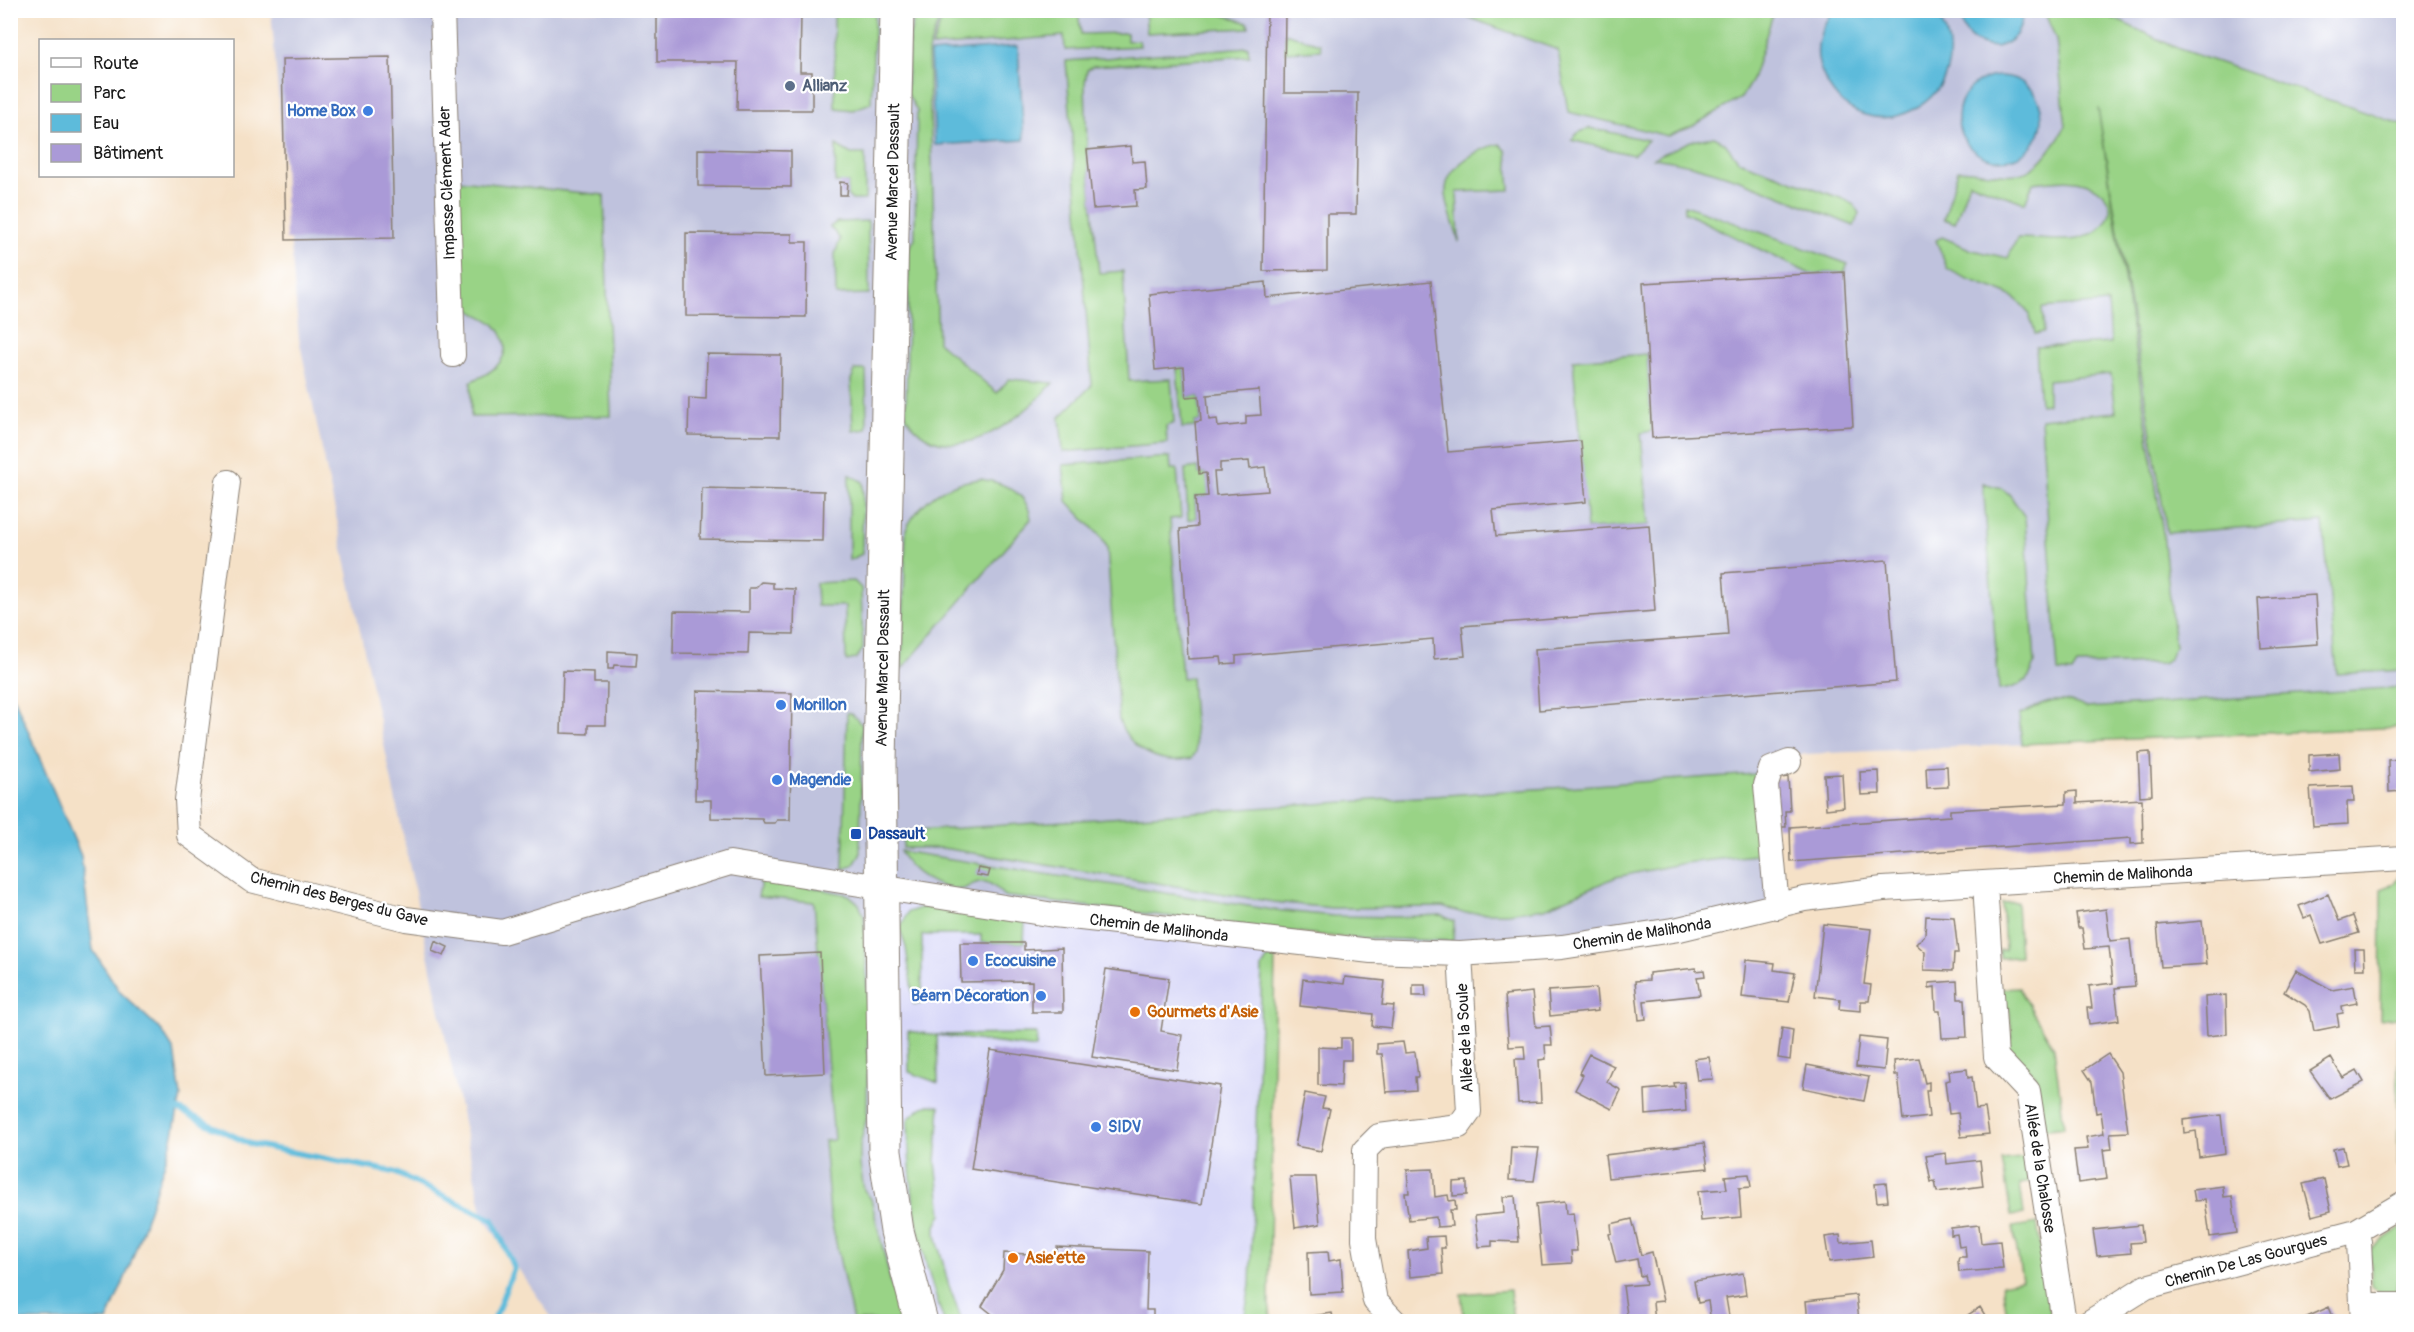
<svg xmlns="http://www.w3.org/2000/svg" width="2414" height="1332" viewBox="0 0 2414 1332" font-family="Pangolin,sans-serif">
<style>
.built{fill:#d7d7f8}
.industrial{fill:#bfc2dd}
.green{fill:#99d386;stroke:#5a7851;stroke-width:1.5}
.water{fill:#5dbbdb;stroke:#3c6c7c;stroke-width:1.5}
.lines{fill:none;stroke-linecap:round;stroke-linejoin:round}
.stream{stroke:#5dbbdb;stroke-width:6}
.building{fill:#aa9ad7;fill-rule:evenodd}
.street-casing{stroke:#887e72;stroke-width:26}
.secondary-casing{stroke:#887e72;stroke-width:35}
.street{stroke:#fff;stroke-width:24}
.secondary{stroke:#fff;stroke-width:33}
.service-dot{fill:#5c6f8a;stroke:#fff;stroke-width:2}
.shop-dot{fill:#3f7fe0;stroke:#fff;stroke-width:2}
.transit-dot{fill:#1a4fb4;stroke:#fff;stroke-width:2}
.food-dot{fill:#e8710a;stroke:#fff;stroke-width:2}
.labels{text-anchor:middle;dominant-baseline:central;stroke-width:4.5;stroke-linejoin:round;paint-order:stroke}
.service-label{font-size:16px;font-weight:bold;fill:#4e5e75;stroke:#fff;text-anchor:start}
.shop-label{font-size:16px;font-weight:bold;fill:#366cbe;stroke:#fff;text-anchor:start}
.street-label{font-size:16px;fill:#1c1c1c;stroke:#fff}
.transit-label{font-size:16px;font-weight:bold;fill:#164399;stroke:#fff;text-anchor:start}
.food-label{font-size:16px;font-weight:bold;fill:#c56008;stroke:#fff;text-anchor:start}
</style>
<rect width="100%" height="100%" fill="#fff"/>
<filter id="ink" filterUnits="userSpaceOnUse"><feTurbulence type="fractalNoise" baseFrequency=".0167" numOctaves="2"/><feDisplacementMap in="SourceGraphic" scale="12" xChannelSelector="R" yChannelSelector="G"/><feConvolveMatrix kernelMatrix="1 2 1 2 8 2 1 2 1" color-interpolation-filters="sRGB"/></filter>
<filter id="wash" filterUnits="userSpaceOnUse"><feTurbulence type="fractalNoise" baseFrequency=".008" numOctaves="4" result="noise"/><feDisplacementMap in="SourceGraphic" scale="24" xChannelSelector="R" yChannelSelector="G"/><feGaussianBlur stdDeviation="1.35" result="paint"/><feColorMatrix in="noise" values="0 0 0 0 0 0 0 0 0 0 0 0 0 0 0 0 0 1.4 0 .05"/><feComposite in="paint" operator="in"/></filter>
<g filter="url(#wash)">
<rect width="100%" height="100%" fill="#f5e1c7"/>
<path class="built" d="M881,888L1271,941L1261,1255L1264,1321H910L897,1231Z"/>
<path class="industrial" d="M271,11H2403V727L1760,756L1771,908L1489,954L881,888L910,1322L554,1321L483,1217L299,339Z"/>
<path class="green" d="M945,10H1048L1049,13L1078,11L1081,34L1127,33V41L1139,40L1140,46L1065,50L1064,36L932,47Z
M1448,10H1774V11L1752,80L1741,98L1691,127L1668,136L1568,112L1558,50Z
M834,11H875L871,103L853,110L835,108Z
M916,11H942L928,51L938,342L997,393L1009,379L1053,383C1019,422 947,477 906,417L909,249L915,238L917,111L907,93L909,39Z
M1145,11H1212L1248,23L1249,28L1147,33Z
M2044,11H2098L2179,49L2403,125V670L2337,674L2323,522L2167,533L2098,108L2163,533L2175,647L2170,658L2163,663L2077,665L2072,673L2058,672L2041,419L2116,412L2111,374L2048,380V404L2040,405L2036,347L2111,343L2108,303L2042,308L2044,332L2035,334C2026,282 1982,293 1947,268L1936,240L1942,237L1972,250L2008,258L2017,238C2036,238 2058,242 2077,239C2100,235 2124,212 2100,191C2081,176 2055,180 2033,183L2025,203L1969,182L1955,223L1944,219L1958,170C2023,174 2027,189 2066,126L2056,39Z
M1285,33L1320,44L1321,50L1284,52Z
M1248,47L1249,56L1093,66L1087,70L1085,83L1087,150L1099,273L1123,271L1129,381L1171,379L1174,423L1166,426L1167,443L1063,452L1060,417L1092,385L1066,61Z
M1589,128L1648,140L1633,155L1571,140L1578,133Z
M1714,137L1724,142L1739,161L1846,200L1854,205L1859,213L1854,226C1789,200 1723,167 1653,158L1691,141Z
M1500,144L1507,151L1510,190L1457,192L1459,242C1455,226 1446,207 1446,191C1446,166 1479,148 1500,144Z
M836,145L851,154H865V200H852L847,195L848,183H835Z
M458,180L604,195L611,416L471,417V381C496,372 518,353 496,326C490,319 479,316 472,311C467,307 464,301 460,297Z
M1685,205L1848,264L1844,272L1810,274L1684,212Z
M868,221L869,294L836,295L835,254L840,239L830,227L837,222Z
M1647,354L1652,431L1641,433L1649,525L1587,529L1573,360Z
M1177,367H1184L1186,397L1199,396L1201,421L1195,422V427L1182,428Z
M855,370H866L867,429L853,431L851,380Z
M1170,457L1171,469H1177L1181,518L1170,519L1182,678L1191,677L1196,752L1192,758C1160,766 1130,750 1119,720L1107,547L1101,537L1067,501L1063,465Z
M1198,467L1199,474L1206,473L1210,496L1195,497L1196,518L1188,520L1185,469Z
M849,474L863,482L862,554L849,560Z
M981,479C1006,483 1028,493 1031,519L902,669L906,529C922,498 947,482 981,479Z
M1983,483L2001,488L2009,494L2025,517L2035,664C2029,683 2018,688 1999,690Z
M854,581L861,588L863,649L856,659L846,661L845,606H817L816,583Z
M2403,687V727L2022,744L2019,715C2046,702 2058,694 2087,708Z
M847,712L852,714L862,725L860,855L853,866L843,869Z
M1756,774L1764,854L1685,863L1616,877L1545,908L1508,913H1463L1442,907L1332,908L1274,902L942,848H903V832Z
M900,851L1273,910L1333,916L1399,917L1441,915L1454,921L1453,941L1337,937L1004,896C996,888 988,878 976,883C971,884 967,888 963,889C939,891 909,872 900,851Z
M2401,873H2404V1165L2398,1166V1017L2380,1019L2381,889L2394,884Z
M768,878L849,895L859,904L864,917L868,1016L867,1116L860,1145V1165L864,1190L871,1199L900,1321H853L830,1215L824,1141L834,1140L814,902L758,897L761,881Z
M2017,902L2020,957L2000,958V950H2005L2002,903Z
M923,907L1025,921L1024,943H981V935H922V1003L914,1004L906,948L900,929L908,912Z
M1275,956L1269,1304L1272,1321H1244L1250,1284L1262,967L1267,959Z
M2019,988L2054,1048L2064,1127L2042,1130L2036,1076L2007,1050L2006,1038L2012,1037L2009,1008H2002L2001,989Z
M908,1031L937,1035L1037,1034L1036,1048L937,1035L938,1083L909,1072Z
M929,1105L940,1106L936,1162L942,1214L936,1226V1235L948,1283L962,1321H944C918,1248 909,1196 908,1119L921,1108Z
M2029,1157L2032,1182L2020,1184L2024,1214L2011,1216L2002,1160Z
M2037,1223L2051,1317L2050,1321H2008L2002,1284L2022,1280L2013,1227Z
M2403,1226V1281L2397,1282L2396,1294H2381L2372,1286L2370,1249Z
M1510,1290L1513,1321H1452L1464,1318L1461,1294Z"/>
<path class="water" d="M1833,11H1935C1993,97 1858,168 1821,70C1813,50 1820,27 1833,11Z
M2022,11C2023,30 2014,42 1996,47C1975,46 1958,33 1962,11Z
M1018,46L1024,140L935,145L930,53Z
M1958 118a42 42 0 1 1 84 0a42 42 0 1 1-84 0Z
M10,688L81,856L93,950L120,992L162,1031L174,1050L181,1096L171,1144L130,1266L107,1321H11Z"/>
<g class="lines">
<path class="stream" d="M173,1107L250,1144L394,1172L493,1220L514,1268L493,1322"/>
</g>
<g id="blocks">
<path class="building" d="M1267,10H1285L1284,93H1358L1356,214H1327V270L1263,271Z
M657,14L801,15L800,72H812V110H737L738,62H657Z
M390,57L394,238L286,240L282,59Z
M1131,146L1132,162L1145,161L1147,189L1135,190L1136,206L1093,209L1087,150Z
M698,149L791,151V187L698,186Z
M840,182L848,183L847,195H840Z
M686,233L792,234V242H807L806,317L686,316Z
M1844,272L1853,426L1652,438L1643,283Z
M1431,281L1448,452L1581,441L1586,502L1493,510L1496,536L1649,525L1655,611L1462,626L1465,656L1434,659L1433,639L1236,656V663L1222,664L1221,657L1188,659L1180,529L1197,527L1195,497L1208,496L1206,473L1199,474L1195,422L1201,421L1199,396L1186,397L1184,367L1155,370L1149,294L1266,282L1267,298ZM1259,390L1261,415L1246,416V424L1218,427L1217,419L1209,420L1207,395ZM1249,461L1250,469L1265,467L1268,491L1216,495L1214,472H1220V463Z
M707,354L781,355L780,436L688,435L689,398L706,399Z
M702,488L824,491L823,541L700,539Z
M1887,560L1896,682L1539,710L1535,649L1728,635L1723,573Z
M761,582L773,583V588L795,589L794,634L749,633L748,654L673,653L674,611L749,612V588H755Z
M2315,595L2318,644L2261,648L2258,599Z
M608,651L637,653L636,666L614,665L613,669H608Z
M563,671L594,672V683H607L606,725H588V734L561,733Z
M697,691L792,693L790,820H777L775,823H764L762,819L711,818V800H695Z
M2150,752L2152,795L2140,796L2138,753Z
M2339,753L2340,769L2309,772V755Z
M2403,759V791L2389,792L2388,760Z
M1947,766L1948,787L1927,788L1926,767Z
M1879,771L1880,794L1861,795L1860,772Z
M1842,774L1844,807L1826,809L1824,775Z
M1788,777L1790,811H1785L1786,827H1776L1773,779Z
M2353,786L2354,802H2347L2348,824L2313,826L2310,788Z
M2077,791V803L2142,799L2143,843L2131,844V838L1791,862L1790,827L1950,816V810L2066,804V792Z
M978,868L990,870L988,877L976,875Z
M2328,894L2339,921L2353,916L2359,933L2322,944L2311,915L2304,918L2299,906Z
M2106,909L2110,941L2130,939L2135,986L2115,988L2119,1020L2089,1024L2087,1008H2092L2089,986L2113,983L2111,964L2109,947L2085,949L2082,928H2078L2076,913Z
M1926,916L1954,917L1958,953H1954L1953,971L1924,970L1925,952L1916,944L1925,935Z
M2202,921L2207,964L2161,967L2157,925Z
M1823,924L1871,929L1864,984L1871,985L1869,1001H1861V1011L1839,1009L1840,999L1815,996Z
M435,941L448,947L444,956L432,951Z
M960,943H1024V950L1062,948L1063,1012H1032V981L961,982Z
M2354,949H2364L2365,969H2355Z
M820,953L825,1073L766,1076L760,956Z
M1746,960L1775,963L1774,970L1795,973L1789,1002L1742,997Z
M1696,968V971L1704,970L1705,976L1697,977L1700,995L1644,1001L1646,1019L1639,1020L1635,981L1649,980V973Z
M1106,969L1169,978L1161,1031L1182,1035L1177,1070L1092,1057Z
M2296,970L2332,990L2354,986L2357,1003L2342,1006L2343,1013L2337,1014L2339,1026L2314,1031L2310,1011L2305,1005L2284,992Z
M1345,977L1385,981L1382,1005L1394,1006L1391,1028L1372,1026L1373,1014L1300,1006L1303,979L1344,984Z
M1957,981L1958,999H1965L1967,1037L1942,1038L1940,1011H1936L1935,987L1929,988V983Z
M1413,985H1425L1426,996H1413Z
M1596,988L1598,1011L1550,1016L1548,991Z
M1532,992L1536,1027L1550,1026L1552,1045H1545L1546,1059L1539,1060L1541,1102L1518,1103L1515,1059H1525L1524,1046L1509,1047L1505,995Z
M2226,995L2227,1034L2207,1036L2205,997Z
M1782,1028L1793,1030L1790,1060L1778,1058Z
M1859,1037L1887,1040L1884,1070L1856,1067Z
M1341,1038H1351V1060H1342L1341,1086L1318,1085V1047L1341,1048Z
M1403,1042L1405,1053L1415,1052L1418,1077H1415L1416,1090L1386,1092L1382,1054H1377V1044Z
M990,1050L1220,1086L1202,1204L971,1169Z
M1589,1054L1614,1066L1607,1082L1621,1090L1612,1109L1575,1090L1583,1075L1579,1073Z
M2108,1054L2120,1072L2128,1132L2110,1133L2112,1149L2103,1150L2107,1179L2078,1183L2074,1150L2088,1149L2086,1137L2104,1134L2101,1112L2096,1113L2092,1082L2084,1070Z
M1709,1057L1713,1079L1697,1080L1694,1059Z
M1919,1058L1925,1083L1929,1082V1090H1926L1929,1117L1903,1120L1898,1075H1895L1894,1061Z
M2331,1058L2343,1078L2357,1070L2364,1082L2330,1099L2310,1071Z
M1807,1065L1869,1077L1864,1101L1803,1088Z
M1967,1069L1968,1078L1972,1077L1976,1109L1985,1108L1989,1134L1961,1137L1958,1113L1949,1114L1945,1081L1950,1080L1949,1071Z
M1684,1082L1686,1111L1646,1115L1645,1090L1675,1087L1674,1083Z
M1305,1093L1325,1097L1322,1108L1330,1109L1321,1151L1295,1146Z
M2221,1115L2225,1153L2199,1157L2196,1131L2184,1133L2183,1120Z
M1704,1143L1708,1168L1608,1178L1605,1155Z
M1511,1147L1539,1148L1534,1181L1509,1180Z
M2343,1147L2347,1164L2337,1166L2333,1149Z
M1946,1153L1947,1164L1980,1160L1983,1186L1937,1192L1935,1181L1931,1182L1926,1156Z
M1433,1169L1435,1197L1448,1195L1449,1201L1455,1200L1456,1210H1450L1452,1226L1437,1227L1436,1217L1409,1220L1405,1193H1409L1407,1170Z
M1749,1174L1751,1187L1739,1188L1741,1217L1701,1221L1698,1191L1727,1189L1725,1176Z
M1290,1177H1316L1320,1224L1295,1228Z
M2324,1179L2331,1211L2312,1216L2303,1184Z
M1467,1181V1195L1453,1196V1182Z
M1886,1183L1888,1201L1877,1202L1875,1184Z
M2223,1186L2224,1197L2232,1196L2237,1233L2210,1237L2205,1200L2195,1201L2193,1190Z
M1515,1196L1519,1242L1492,1241V1246L1479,1247L1475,1216L1504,1213L1503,1197Z
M1565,1201L1566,1214L1573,1213L1577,1251H1571L1572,1263L1542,1265L1536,1204Z
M1632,1219L1641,1255L1652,1252L1663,1301L1653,1302L1655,1322H1628L1623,1286L1646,1284L1644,1275L1640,1276L1637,1259L1616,1263L1609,1234L1612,1233L1611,1224Z
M1979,1225L1981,1243L2000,1241L2003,1269L1959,1272L1958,1261L1959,1257H1966L1965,1246L1959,1247L1957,1234L1951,1235V1228Z
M2141,1225L2143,1242L2130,1243L2131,1253L2097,1256L2093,1230Z
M1840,1235L1841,1243L1871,1240L1873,1257L1829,1262L1825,1237Z
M1444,1236L1445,1248H1441L1443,1274L1410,1277L1408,1251L1427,1248L1426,1237Z
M1057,1247L1148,1251L1146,1310H1153V1322H1002L982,1306L1003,1270L1004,1253L1057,1255Z
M1328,1251L1329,1261L1341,1259L1343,1292L1309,1294L1308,1252Z
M1743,1273L1746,1295L1726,1298L1730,1322H1711L1708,1301L1698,1303L1694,1281Z
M1856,1295L1859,1320L1808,1322L1806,1301Z
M1980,1307L1989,1322H1957Z
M2329,1307L2335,1322H2296Z
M1332,1313L1334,1322H1285V1320Z"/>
</g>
</g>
<g filter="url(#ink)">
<use href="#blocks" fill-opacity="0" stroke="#887e72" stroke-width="1.5"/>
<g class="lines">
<defs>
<path id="street" d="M442,10L453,355
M228,482L187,800L189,835L251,880L406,919L502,932L730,863L1054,915L1371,951L1460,954L1562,947L1679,929L1804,899L1883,889L2404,858
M1985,884L1996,1057L2028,1091L2064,1322
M1777,907L1766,785L1771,769L1789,762
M2356,1231L2359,1242L2363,1322
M2363,1305H2404
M1395,1322L1375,1301L1364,1239L1365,1150L1379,1136L1459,1126L1469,1112L1460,954
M2090,1322L2146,1287L2356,1231L2404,1203"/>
<path id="secondary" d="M897,10L880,762L885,1151L897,1231L921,1322"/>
</defs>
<use href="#street" class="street-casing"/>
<use href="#secondary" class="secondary-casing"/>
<use href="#street" class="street"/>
<use href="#secondary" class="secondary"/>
</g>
</g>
<circle class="service-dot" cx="790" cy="86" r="6"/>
<g class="shop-dot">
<circle cx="368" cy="111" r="6"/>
<circle cx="781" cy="705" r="6"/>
<circle cx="777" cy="780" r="6"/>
<circle cx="973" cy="961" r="6"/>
<circle cx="1041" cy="996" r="6"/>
<circle cx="1096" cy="1127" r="6"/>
</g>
<rect class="transit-dot" x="850" y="828" width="12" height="12" rx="3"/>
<g class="food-dot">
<circle cx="1135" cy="1012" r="6"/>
<circle cx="1013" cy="1258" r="6"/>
</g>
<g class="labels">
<g class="service-label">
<text x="802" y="86">Allianz</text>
</g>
<g class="shop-label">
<text x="356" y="111" text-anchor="end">Home Box</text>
<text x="793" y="705">Morillon</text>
<text x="789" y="780">Magendie</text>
<text x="985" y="961">Ecocuisine</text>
<text x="1029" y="996" text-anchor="end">Béarn Décoration</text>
<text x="1108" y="1127">SIDV</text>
</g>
<g class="street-label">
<text transform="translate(893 182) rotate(-89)">Avenue Marcel Dassault</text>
<text transform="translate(447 183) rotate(-92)">Impasse Clément Ader</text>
<text transform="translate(883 668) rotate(-89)">Avenue Marcel Dassault</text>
<text transform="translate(2123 875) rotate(-3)">Chemin de Malihonda</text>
<text transform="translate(339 899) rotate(14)">Chemin des Berges du Gave</text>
<text transform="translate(1159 928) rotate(7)">Chemin de Malihonda</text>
<text transform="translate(1642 934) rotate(-9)">Chemin de Malihonda</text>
<text transform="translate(1465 1038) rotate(-93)">Allée de la Soule</text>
<text transform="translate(2040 1168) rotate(81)">Allée de la Chalosse</text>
<text transform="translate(2246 1261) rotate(-15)">Chemin De Las Gourgues</text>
</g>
<g class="transit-label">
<text x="868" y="834">Dassault</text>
</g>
<g class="food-label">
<text x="1147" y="1012">Gourmets d'Asie</text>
<text x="1025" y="1258">Asie'ette</text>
</g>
</g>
<rect width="2414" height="1332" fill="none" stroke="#fff" stroke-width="36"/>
<rect x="39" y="39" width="195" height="138" fill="#ffffff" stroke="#a4a4a4" stroke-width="1.5"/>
<rect x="51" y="58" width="30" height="9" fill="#ffffff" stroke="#a4a4a4" stroke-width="1.5"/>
<text x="93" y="69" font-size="18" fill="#1c1c1c">Route</text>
<rect x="51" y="84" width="30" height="18" fill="#99d386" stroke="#a4a4a4" stroke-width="1.5"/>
<text x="93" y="99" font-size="18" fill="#1c1c1c">Parc</text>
<rect x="51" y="114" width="30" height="18" fill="#5dbbdb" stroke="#a4a4a4" stroke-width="1.5"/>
<text x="93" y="129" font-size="18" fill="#1c1c1c">Eau</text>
<rect x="51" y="144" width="30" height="18" fill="#aa9ad7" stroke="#a4a4a4" stroke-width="1.5"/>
<text x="93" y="159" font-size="18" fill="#1c1c1c">Bâtiment</text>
</svg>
